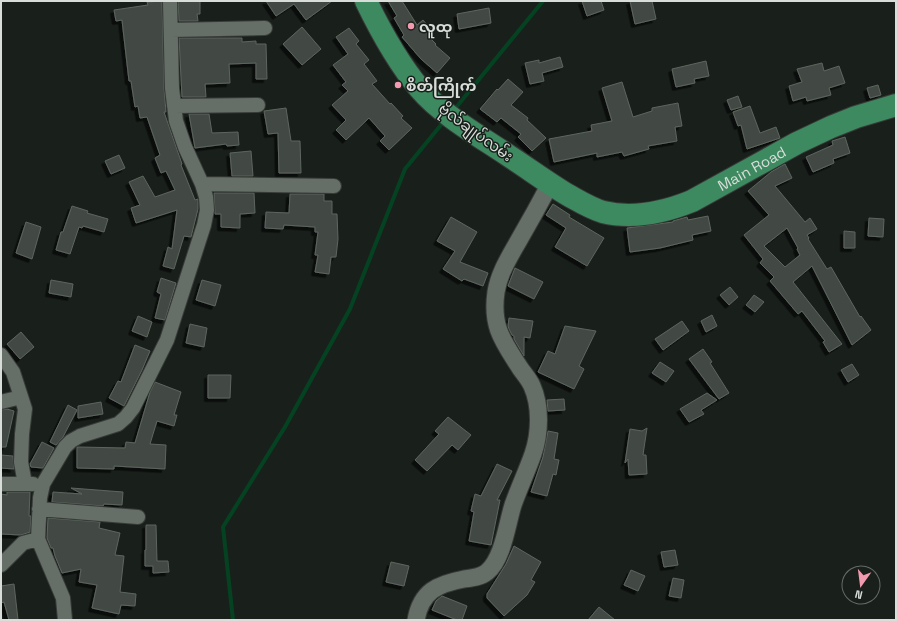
<svg xmlns="http://www.w3.org/2000/svg" width="897" height="621" viewBox="0 0 897 621" font-family="'Space Grotesk','Noto Sans Myanmar',sans-serif">
<style>
.lines{fill:none;stroke-linecap:round;stroke-linejoin:round}
.stream{stroke:#054222;stroke-width:4}
.building{fill:#424a44;stroke:#5d655f;fill-rule:evenodd;filter:url(#shadow)}
.minor-casing{stroke:#383c39;stroke-width:16}
.tertiary-casing{stroke:#383c39;stroke-width:19}
.primary-casing{stroke:#383c39;stroke-width:24}
.minor{stroke:#666e68;stroke-width:14}
.tertiary{stroke:#666e68;stroke-width:17}
.primary{stroke:#3e8a60;stroke-width:22}
.poi-dot{fill:#f29ab0;stroke:#19201b;stroke-width:1.5}
.labels{text-anchor:middle;dominant-baseline:central;stroke-width:3;stroke-linejoin:round;paint-order:stroke}
.poi-label{font-size:15px;font-weight:bold;fill:#d8ddd9;stroke:#19201b;text-anchor:start}
.street-label{font-size:15px;fill:#d8ddd9;stroke:#19201b}
</style>
<defs>
<filter id="shadow"><feDropShadow dx="-3.5" dy="3.5" stdDeviation="0" flood-color="#0009"/></filter>
</defs>
<rect width="100%" height="100%" fill="#19201b"/>
<g class="lines">
<path class="stream" d="M454,110L543,1
M233,620L223,527L285,427L350,309L405,169L445,120"/>
</g>
<path class="building" d="M162,1L164,88L166,112H164L182,164L181,165L195,200L198,199V209L191,237L184,236L174,269L163,266L168,247L172,249L177,210L136,223L131,208L140,205L129,182L143,176L155,197L175,190L166,171L161,173L155,158L160,155L147,117L140,118L138,106L135,107L131,81H129L122,20L116,21L114,10L148,5L147,2Z
M178,1H200V14H197L198,21H179Z
M266,1H332L306,20L294,4L276,16Z
M388,1H402L417,25L423,20L432,31L427,35L436,44L435,45L450,58L437,73L421,59L402,37L404,35L394,18L397,16Z
M582,1H601L604,10L587,16Z
M630,1H652L656,19L635,24Z
M489,8L491,23L459,29L457,14Z
M302,27L321,49L302,65L283,44Z
M349,28L359,41L356,44L369,60L364,64L377,81L372,84L390,104L391,103L403,116L401,118L412,128L389,150L380,141L385,136L369,118L346,140L336,130L346,120L332,105L348,91L342,85L346,82L333,65L348,54L336,37Z
M179,38H242V42L256,41V44H266L267,79H256V63L229,64L230,83L205,84L206,97H182Z
M560,57L563,67L542,73L544,81L530,84L525,63L539,60V63Z
M706,61L709,76L694,79L695,83L676,87L672,69Z
M822,63L824,71L839,66L845,83L829,88L831,95L807,101L806,97L793,101L789,86L802,82L797,69Z
M508,79L523,92L511,105L528,118L527,120L546,138L532,151L518,137L521,134L501,118L497,122L480,109L497,89L498,90Z
M622,82L633,117L652,111V108L678,103L682,126L675,127L677,141L648,146L649,149L624,156L622,152L597,157V153L554,162L549,139L592,131L591,125L612,121L602,88Z
M878,85L881,95L870,98L867,88Z
M738,96L742,107L731,110L727,100Z
M750,106L760,133L776,127L780,138L747,149L741,125L738,126L733,112Z
M286,108L291,141H300L301,173H279L278,133L268,134L264,111Z
M189,114H209L212,133L238,132L239,145L227,146L226,144L195,148Z
M845,137L850,153L833,159L834,163L813,172L806,157L833,145L832,141Z
M251,151L253,176H232L230,153Z
M119,155L125,168L111,174L105,161Z
M785,164L792,178L775,186L805,222L810,218L817,229L807,235L809,238L808,239L827,269L831,267L860,317L861,316L871,330L852,345L812,266L793,282L842,344L829,352L823,342L825,341L802,311L798,314L770,281L774,277L760,263L763,259L744,235L769,215L748,191L771,172ZM787,228L798,248L797,249L800,255L785,267L764,246Z
M214,193H254L255,213L240,214V228L221,227V214H215Z
M290,194H324V201H332V214H337L338,239L336,257H331L329,274L315,272L318,255H315L318,232H315V227L284,225L283,229L265,228L266,212L289,213Z
M553,204L570,215L569,217L604,238L587,266L555,247L566,228L546,215Z
M72,206L88,211L87,213L108,219L104,232L83,226L82,228L79,227L70,254L56,250L61,232H63Z
M708,216L711,231L692,235L693,240L660,248L630,252L627,228L673,222V221L687,217L688,220Z
M451,217L477,232L460,262L488,273L483,286L464,279L462,281L443,269L455,251L437,241Z
M869,218L884,219L883,237L868,236Z
M26,222L41,227L32,259L16,253Z
M844,231L855,232V248H844Z
M515,268L543,282L534,299L508,286Z
M161,278L176,283L165,320L155,318L161,294L157,292Z
M51,280L73,284L71,297L49,293Z
M202,280L221,285L215,306L196,300Z
M730,287L738,297L729,305L720,295Z
M754,295L764,302L755,312L746,305Z
M712,315L717,326L706,332L701,321Z
M138,316L152,322L147,337L132,331Z
M509,318L533,321L530,338L524,337V356L514,339V336L512,335L509,329L508,326Z
M682,321L689,331L663,350L655,339Z
M190,324L207,328L204,347L186,343Z
M565,326L596,331L579,366L584,369L574,389L538,372L548,351L555,354Z
M21,332L34,347L20,359L7,344Z
M135,345L150,351L142,370L124,406L109,398L118,381L121,382Z
M703,349L712,362L710,363L729,393L719,399L689,359Z
M660,362L674,371L666,382L652,373Z
M852,364L859,375L848,382L841,370Z
M208,375H231L230,398H208Z
M155,382L181,392L174,415H177L174,426L157,421L150,444L166,445L165,469L114,466V469L77,468V447H79L125,448L126,442L135,443L150,392Z
M707,393L717,400L701,410L704,414L689,422L680,409Z
M564,399L565,410L548,411L547,400Z
M101,402L103,414L78,418V406Z
M68,405L77,410L63,437L56,445L50,442Z
M7,409L14,411L6,447H1V410Z
M448,417L471,435L458,450L452,445L427,471L415,460L439,434L435,431Z
M647,428L643,455H646L647,474L629,475L628,459L625,463L630,429L642,431Z
M548,431L558,433L554,459L559,460L556,475L553,474L547,496L531,492L543,457Z
M42,442L54,448L43,468L31,467L30,464Z
M1,455L13,456L14,469L1,468Z
M497,464L512,471L497,500H500L491,545L469,541L474,512L471,511L475,494L481,496Z
M71,488L123,492L122,505L104,504L103,506L52,502L53,492L82,494Z
M7,492H30L29,516H31L30,532L21,535L1,534V494L7,495Z
M48,518L100,522L99,528L120,533L115,555L124,556L120,592L136,594L135,606L121,605L119,614L92,608L97,585L79,582L81,569L62,573L55,556L53,548H51L47,538Z
M146,525H156L157,561H168L169,572L153,573V566H145V550H146Z
M514,546L541,562L531,580L535,582L527,595L504,616L487,598V594L506,564Z
M675,550L678,565L664,567L661,552Z
M391,562L409,566L404,586L386,582Z
M631,570L645,576L638,591L624,585Z
M673,578L684,580L681,598L669,596Z
M14,584L18,620H9L4,602L1,603V586Z
M442,596L467,606L462,620H457L432,610L436,601Z
M599,607L615,620H588Z"/>
<g class="lines">
<defs>
<path id="minor" d="M171,30L265,28
M174,106L258,105
M202,184L334,186
M1,355L13,372L25,409L22,434L21,462L25,484
M1,402L21,397
M1,484H33
M39,509L138,517
M1,565L23,543L38,539
M65,620L63,598L38,539L40,498L43,484L65,447L71,441L80,436L118,424L126,417L133,408L167,340L204,225L207,210L206,197L202,184L185,147L176,121L172,88L170,1"/>
<path id="tertiary" d="M416,620C421,591 438,584 464,579C472,578 481,577 487,572C503,559 507,524 513,505C519,488 527,471 533,454C540,433 541,406 532,386C529,379 524,374 520,368C503,341 491,327 496,292C499,273 510,256 519,240C530,221 540,203 550,184"/>
<g id="primary">
<path id="s1" d="M366,1C381,32 398,63 420,89C442,115 481,137 509,156C529,169 548,183 568,195C579,201 590,208 603,212C632,219 665,212 692,201L797,143L831,127L856,117L896,105"/>
</g>
</defs>
<use href="#minor" class="minor-casing"/>
<use href="#tertiary" class="tertiary-casing"/>
<use href="#primary" class="primary-casing"/>
<use href="#minor" class="minor"/>
<use href="#tertiary" class="tertiary"/>
<use href="#primary" class="primary"/>
</g>
<g class="poi-dot">
<circle cx="411" cy="26" r="4"/>
<circle cx="398" cy="85" r="4"/>
</g>
<g class="labels">
<g class="poi-label">
<text x="419" y="26">လူထု</text>
<text x="406" y="85">စိတ်ကြိုက်</text>
</g>
<g class="street-label">
<text transform="translate(476 132) rotate(36)">ဗိုလ်‌ချုပ်‌လမ်း</text>
<text stroke="none"><textPath href="#s1" startOffset="484">Main Road</textPath></text>
</g>
</g>
<rect width="897" height="621" fill="none" stroke="#d8ddd9" stroke-width="4"/>
<g transform="translate(861 585) rotate(194)"><circle r="19" fill="#19201b" stroke="#656c67"/>
<path d="M0-3L7 15L0 10L-7 15Z" fill="#f29ab0"/>
<text y="-6" font-size="11" font-weight="bold" text-anchor="middle" fill="#d8ddd9">N</text>
</g>
</svg>
